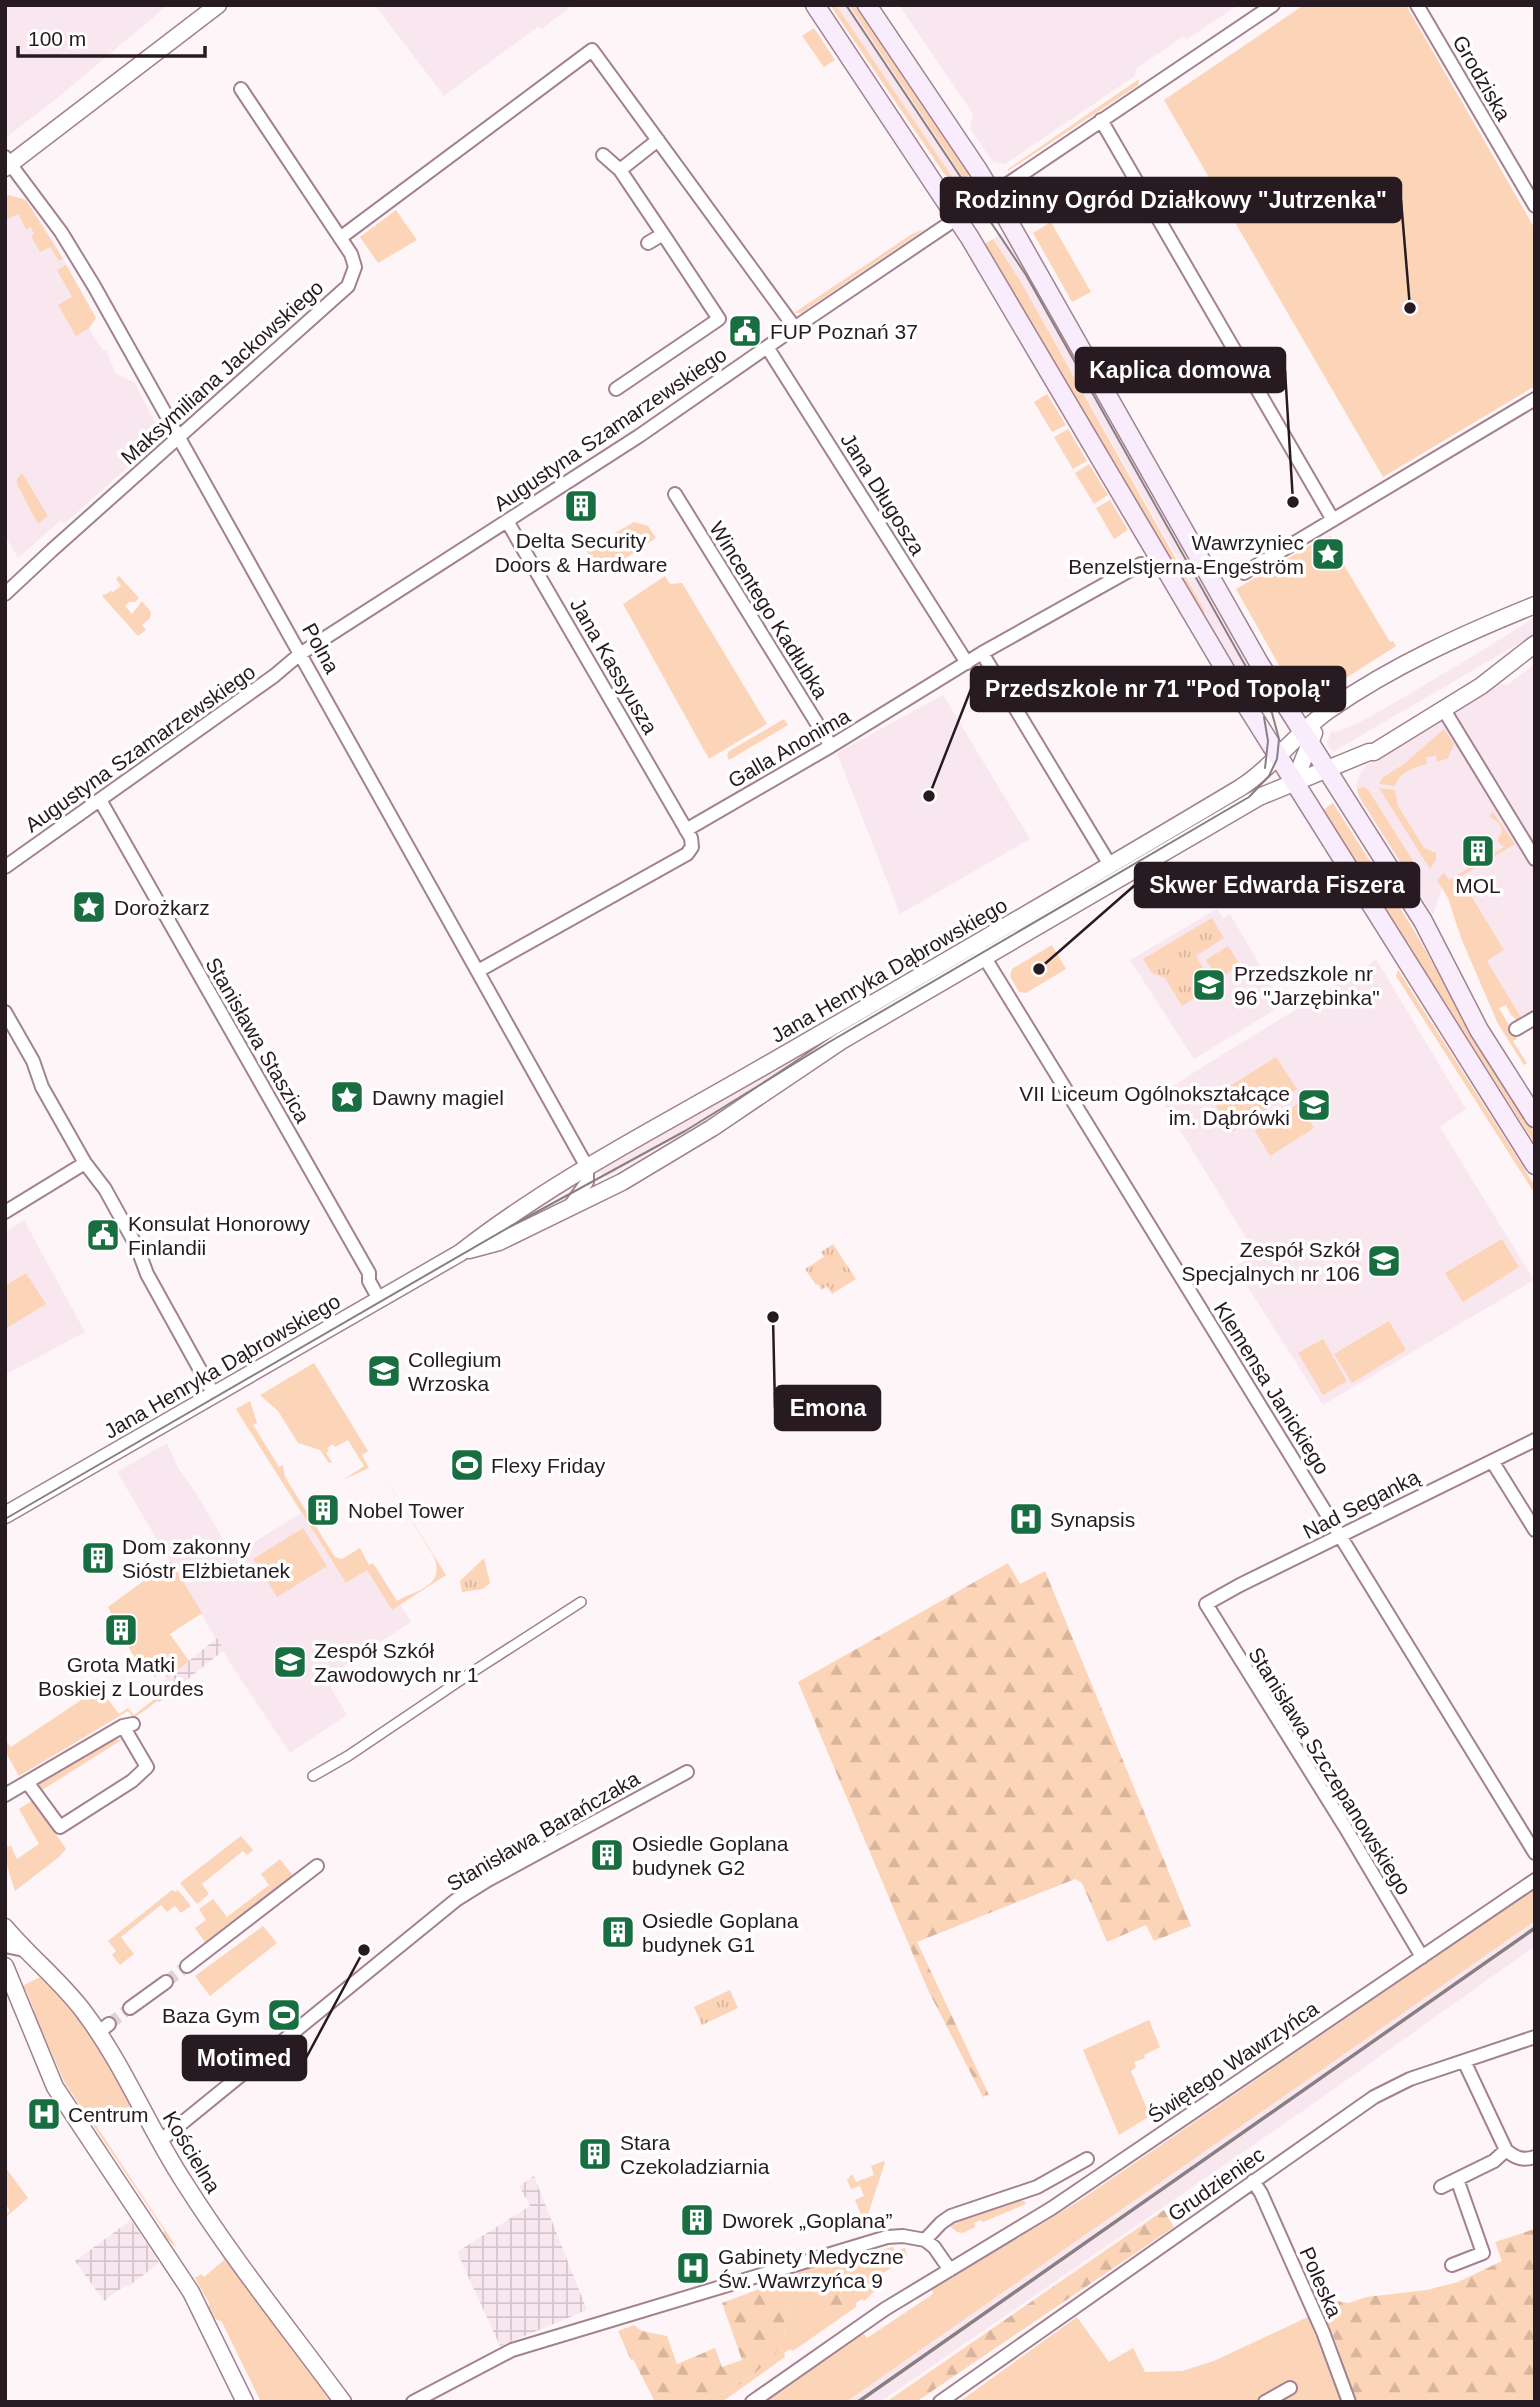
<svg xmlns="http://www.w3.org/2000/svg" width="1540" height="2407" viewBox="0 0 1540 2407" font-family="Arial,sans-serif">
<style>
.built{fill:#f9e7ef}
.industrial{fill:url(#industrial-grid)}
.green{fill:#fcd4b7}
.forest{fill:url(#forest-firs)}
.park{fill:url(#park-tufts)}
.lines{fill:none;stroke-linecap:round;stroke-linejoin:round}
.minor-tunnel{stroke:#ddd4d8;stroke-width:12;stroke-dasharray:12 6;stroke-linecap:butt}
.pedestrian-casing{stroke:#a28290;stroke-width:12}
.minor-casing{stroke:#a28290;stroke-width:16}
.tertiary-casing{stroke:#a28290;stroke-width:19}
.secondary-casing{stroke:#a28290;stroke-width:21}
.pedestrian{stroke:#fff;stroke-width:9}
.minor{stroke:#fff;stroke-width:12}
.tertiary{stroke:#fff;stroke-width:16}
.secondary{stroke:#f9ecfd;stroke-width:18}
.tram{stroke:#897f83;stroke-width:2}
.rail{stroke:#897f83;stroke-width:3.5}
.labels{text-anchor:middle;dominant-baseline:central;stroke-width:7;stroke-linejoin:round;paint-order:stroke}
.street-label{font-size:21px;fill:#271a20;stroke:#fff}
.poi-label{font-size:21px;fill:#271a20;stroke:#fff;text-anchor:start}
.leader{fill:none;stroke:#271a20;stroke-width:2.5}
.callout-dot{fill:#271a20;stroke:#fff;stroke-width:2.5}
.callout{fill:#271a20;stroke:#271a20;stroke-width:2.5}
.callout-label{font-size:23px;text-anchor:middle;font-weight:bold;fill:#fff}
</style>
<defs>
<pattern id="industrial-grid" width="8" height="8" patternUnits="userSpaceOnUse" patternTransform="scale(1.75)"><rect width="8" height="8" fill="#f9e7ef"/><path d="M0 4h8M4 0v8" fill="none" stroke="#d5c6cd"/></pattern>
<pattern id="forest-firs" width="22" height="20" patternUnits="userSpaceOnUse" patternTransform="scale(1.75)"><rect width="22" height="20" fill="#fcd4b7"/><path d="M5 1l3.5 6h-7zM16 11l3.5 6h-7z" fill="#d8b59d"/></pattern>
<pattern id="park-tufts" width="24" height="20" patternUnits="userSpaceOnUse" patternTransform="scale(1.75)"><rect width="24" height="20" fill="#fcd4b7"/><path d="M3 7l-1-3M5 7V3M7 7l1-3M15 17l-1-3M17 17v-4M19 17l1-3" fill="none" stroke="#d8b59d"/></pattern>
</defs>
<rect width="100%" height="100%" fill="#fdf5f8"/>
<path class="built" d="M5,5H168L55,100L8,136L5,132Z
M375,5H573L542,29L539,26L444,96Z
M836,5H849L964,179L957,184Z
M899,5H1238L1186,40L1184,36L1140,66L1136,69L1135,76L1005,164L993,162L970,129L973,114Z
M9,195L26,200L54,242L96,318L89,328L93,335L104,351L106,350L116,374L134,382L161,433L159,439L71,518L65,523L60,521L18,558L5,536V197Z
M1002,233L1012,249L1016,252L1255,673L1254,674L1268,698L1257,706L1203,617L1206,614L1179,561L1021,282L993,239Z
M1535,617V634L1333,752L1329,748L1327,742L1332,730L1334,732L1347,728L1370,717L1475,655Z
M1535,664V1011L1522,1019L1487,961L1504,950L1460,877L1442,887L1433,915L1360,800L1356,785L1361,772L1368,764L1496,684L1507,685Z
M943,695L1030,839L900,914L837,753Z
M1217,909L1223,918L1230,914L1283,1005L1194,1059L1130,960Z
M958,957L964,967L726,1109L609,1176L610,1178L596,1171L721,1100L826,1034Z
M1376,959L1466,1109L1440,1127L1534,1280L1323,1405L1235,1267L1256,1254L1162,1101L1172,1087L1202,1067L1367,966Z
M24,1220L85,1332L5,1375V1232Z
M167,1443L178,1468L196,1493L226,1544L243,1549L301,1513L346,1583L367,1570L392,1610L400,1604L411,1622L325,1678L347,1715L290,1753L232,1666L117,1472Z
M1535,1921V1946L1310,2106L880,2402H846Z"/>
<path class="industrial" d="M217,1638L224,1650L159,1702L151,1691Z
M534,2176L587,2310L500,2346L457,2252L530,2206L519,2186Z
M131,2220L159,2263L130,2285L124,2286L104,2301L75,2261Z"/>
<path class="green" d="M830,5H836L957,184L955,185L943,172Z
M849,5H858L965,163L969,175L964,179Z
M1304,5H1406L1535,229V386L1383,477L1164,100Z
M814,28L835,60L824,67L802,36Z
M1139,79L1138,85L1008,171V169Z
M9,195L26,200L63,259L59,261L50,247L40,252L31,236L34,234L31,227L26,229L18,214L8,219L5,214V197Z
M396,210L417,240L378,263L360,237Z
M1051,222L1091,292L1072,302L1033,233Z
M925,229L801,313H794L912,234Z
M993,239L1021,282L1205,611L1203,617L983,245Z
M66,265L96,318L89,328L76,336L58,305L72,297L57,270Z
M1047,394L1066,425L1052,432L1034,402Z
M1068,429L1087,461L1073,469L1054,437Z
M1089,464L1108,495L1094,504L1075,473Z
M22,473L48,516L38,524L17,484V479Z
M1110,500L1128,530L1114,539L1096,508Z
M634,522L648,526L656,538L602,574L586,550Z
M1331,536L1335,542L1332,545L1390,642L1393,641L1396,646L1324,692L1289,683L1236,589L1319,540Z
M119,576L139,598L135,602H129L125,606L132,614L142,601L151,612L150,618L142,625L146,630L138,636L102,596L111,591L113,592L121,586L116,579Z
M665,576L670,584L682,583L767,724L709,759L623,604Z
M784,719L788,725L729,760L727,755L729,751Z
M1444,729L1454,744L1448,758L1437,762L1436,756L1426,757L1427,764C1412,768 1401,771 1395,786L1379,784L1382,778L1404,764Z
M1364,787L1369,791L1420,872H1412L1403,866L1359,796L1357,789Z
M1379,788L1395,790L1398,806L1424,848L1436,853V860L1430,869Z
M1333,803L1412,927L1473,1034L1535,1133V1144L1323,810Z
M1493,812L1515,844L1460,877L1504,950L1487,961L1522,1019L1517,1020L1511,1015L1506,1005L1499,1008L1517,1039L1513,1041L1527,1063L1524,1065L1498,1024L1461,938L1448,898L1437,880L1444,873L1449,880L1504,847L1497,841L1502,831L1499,823L1489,816Z
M1052,945L1066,969L1026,993L1019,992L1010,976L1012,969Z
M1228,946L1240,965L1218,979L1206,960Z
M1398,970L1535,1186V1194L1396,976Z
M1276,1057L1297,1089L1232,1132L1211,1098Z
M1299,1103L1314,1128L1270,1156L1255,1131Z
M1502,1239L1519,1267L1463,1302L1445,1273Z
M26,1273L46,1304L5,1329V1286Z
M1389,1321L1406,1350L1352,1383L1334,1354Z
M1323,1339L1347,1381L1323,1395L1298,1353Z
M314,1363L368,1451L362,1455L369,1468L343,1480L364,1466L348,1440L335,1447L333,1444L327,1448L329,1451L326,1453L332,1462L329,1463L320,1450L298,1443L278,1411L260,1395Z
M250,1401L257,1423L253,1425L279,1467L283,1465L285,1477L335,1557L342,1559L360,1548L369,1565L373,1563L397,1601C415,1590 446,1587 434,1557L375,1461L446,1575L392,1610L367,1570L346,1583L236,1409Z
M303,1528L327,1566L277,1597L253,1559Z
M171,1561L202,1613L170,1634L189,1661L167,1678L162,1671L155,1677L145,1664L140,1667L121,1634L123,1629L118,1627L108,1607Z
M99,1688L119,1714L128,1708L134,1715L156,1698L159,1700L134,1718L128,1711L19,1776L5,1751V1740L11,1747Z
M123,1739L42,1790L38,1784L113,1740Z
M33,1800L66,1849L59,1857L15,1891L5,1859V1847L11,1846L17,1859L39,1844L19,1809Z
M241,1836L253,1850L247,1855L243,1851L202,1884L209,1894L197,1904L180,1883Z
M280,1859L294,1877L205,1942L195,1928L206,1920L199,1909L213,1899L227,1917L269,1885L261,1874Z
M1535,1889V1921L846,2402H766L863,2333L867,2338L933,2294L932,2290L1079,2201Z
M172,1890L175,1892L178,1890L191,1906L181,1913L175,1906L167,1912L161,1905L121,1937L134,1954L120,1965L112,1955L116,1951L108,1941Z
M263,1926L277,1943L210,1996L195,1976Z
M44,1975L79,2015L116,2073L138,2112L135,2114L130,2107L97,2127L177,2248L163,2236L164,2230L66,2085L40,2027L35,2025L30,2014L34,2010L26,1990L20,1987Z
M1149,2020L1160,2047L1144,2055L1145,2058L1134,2062L1136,2067L1131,2071L1150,2116L1119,2135L1083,2050Z
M884,2161L885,2162L865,2224L855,2200L864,2196L860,2186L851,2189L847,2180L852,2174L856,2182L874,2175L871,2166Z
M5,2167L28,2198L5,2218V2215L10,2211L5,2203Z
M1014,2201H1024L1026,2204L983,2222L980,2220L974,2223L975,2227L963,2233L957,2232L949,2225L957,2220Z
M218,2247L335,2402H261L222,2322L212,2317L209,2311V2303L195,2278L202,2274L204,2277L224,2260Z
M893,2247L894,2251L905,2248L907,2256L904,2260L878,2276L882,2284L864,2301L862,2299L856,2303V2307L793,2351L790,2349L784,2353L785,2357L722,2402H699L704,2397L729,2392L754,2374L784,2336L787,2309L801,2289L784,2276L868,2248L870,2252Z
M1077,2317L1109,2362L1133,2348L1145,2372L1182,2371L1214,2361L1308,2317L1342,2402H959Z"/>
<path class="forest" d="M1008,1563L1020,1584L1045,1571L1191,1926L1154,1941L1146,1925L1107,1942L1082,1883L1075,1879L917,1942L989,2095L983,2097L928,1990L798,1682Z
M1164,2210L1174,2227L916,2402H886Z
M1535,2229V2402H1354C1343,2367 1335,2324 1310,2297L1349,2303L1366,2297L1427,2290L1458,2282L1502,2261L1495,2242Z
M859,2268L869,2269L874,2275C871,2293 853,2307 835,2310L827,2304L824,2294C834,2283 848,2278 859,2268Z
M784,2276L801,2289L787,2309L784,2336L775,2354L754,2374L729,2392L705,2397L699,2402H652L654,2400L633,2359L631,2360L618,2331L634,2325L642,2331L667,2336L677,2364L715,2348L722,2367L742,2360L722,2303L765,2287Z"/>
<path class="park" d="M1212,918L1224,938L1196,956L1214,986L1182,1006L1165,978L1152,973L1143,959Z
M833,1244L856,1279L832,1294L827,1286L821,1290L818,1284L816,1285L805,1269L824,1257L821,1252Z
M484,1558L490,1583L483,1589L462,1592L460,1581Z
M730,1990L738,2008L702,2025L694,2007Z"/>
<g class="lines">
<path class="minor-tunnel" d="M166,1982L187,1966
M109,2024L130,2008"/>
<defs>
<path id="pedestrian" d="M313,1776L348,1756L477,1669L581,1602"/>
<path id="minor" d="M1417,5L1535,206
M1101,120L1333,520
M603,155L620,170
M5,157L61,232L94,286L587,1167V1182L570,1206
M340,238L592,50L795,328
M648,243L663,234L620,170L658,140
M767,347L967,663
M616,389L719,319L663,234
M675,494L831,746
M1244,573L1535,399
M5,594L51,551L348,286L355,267L351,254L241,89
M982,653L1110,865
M1444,710L1535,859
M100,800L369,1273V1281L379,1299
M686,830L831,746L982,653L1141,564
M5,867L274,676L300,654L639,436L806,320L1273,5
M980,950L1535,1853
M478,971L687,854L692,847L691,838L507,521
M5,1012L33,1061L42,1087L85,1163L105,1189L137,1247L147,1274L214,1395
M1516,1029L1535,1018
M5,1212L85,1163
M1492,1461L1535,1530
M27,1782L60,1827L132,1781L147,1767L123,1726
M5,1795L123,1726L133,1724
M5,1946L24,1950
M1422,1957L1345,1827L1206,1604L1240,1585L1535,1440
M187,1966L317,1866
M130,2008L166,1982
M98,2033L109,2024
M1464,2061L1506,2150C1515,2158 1523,2161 1535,2157
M160,2141L456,1900L488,1880L687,1772
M1253,2181L1261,2193L1323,2332L1349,2402
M1441,2187L1494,2161L1506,2150
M925,2240L934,2247L950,2270
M1452,2265L1483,2253L1457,2179
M413,2402L512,2350L887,2237L903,2236L925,2240L941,2223L951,2216L1037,2187L1087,2159
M752,2402L885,2309L1052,2208L1535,1880
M940,2402L1374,2097L1410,2079L1535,2037
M1265,2402L1290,2388"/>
<path id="tertiary" d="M5,168L218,5
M1294,783L1314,733
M469,1250L499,1242L622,1182L712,1128L841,1041L1259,797L1369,752H1374L1481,686L1535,644
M5,1515L460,1253C553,1180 659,1127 761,1068C921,976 1081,883 1240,788C1274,766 1296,733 1329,710C1392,666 1463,634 1535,605
M5,1927C30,1957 61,1981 84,2012C124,2065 148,2127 184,2182C232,2258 289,2329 343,2402
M5,1966L55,2087L191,2292L245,2402"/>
<path id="secondary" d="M815,5L970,238L1246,705L1535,1165
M867,5L978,170L1006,217L1259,663L1423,921L1479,1030L1535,1118"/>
</defs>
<use href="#pedestrian" class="pedestrian-casing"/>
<use href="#minor" class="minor-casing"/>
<use href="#tertiary" class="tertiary-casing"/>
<use href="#secondary" class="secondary-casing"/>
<use href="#pedestrian" class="pedestrian"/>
<use href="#minor" class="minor"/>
<use href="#tertiary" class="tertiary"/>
<use href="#secondary" class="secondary"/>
<path class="tram" d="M1264,717L1268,741L1265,768
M5,1519L511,1226L685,1131L831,1041L1249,797L1269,776L1277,759L1279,739L1272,713L1026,275L846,5"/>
<path class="rail" d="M858,2402L1535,1928"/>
</g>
<defs>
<symbol id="civic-square" viewBox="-11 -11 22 22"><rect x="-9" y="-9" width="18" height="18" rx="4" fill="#186e41" stroke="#fff"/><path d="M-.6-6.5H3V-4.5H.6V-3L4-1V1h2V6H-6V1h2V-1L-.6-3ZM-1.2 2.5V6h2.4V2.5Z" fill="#fff"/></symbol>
<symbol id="building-square" viewBox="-11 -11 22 22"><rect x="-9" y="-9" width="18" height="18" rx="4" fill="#186e41" stroke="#fff"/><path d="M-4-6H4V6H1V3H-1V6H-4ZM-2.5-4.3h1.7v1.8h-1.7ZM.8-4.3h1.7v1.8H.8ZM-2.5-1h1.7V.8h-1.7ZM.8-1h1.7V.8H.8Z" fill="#fff"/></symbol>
<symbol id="sight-square" viewBox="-11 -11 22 22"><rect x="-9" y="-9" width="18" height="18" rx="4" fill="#186e41" stroke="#fff"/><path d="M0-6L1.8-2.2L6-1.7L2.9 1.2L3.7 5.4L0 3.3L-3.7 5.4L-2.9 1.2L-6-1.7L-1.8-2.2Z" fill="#fff"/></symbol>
<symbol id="school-square" viewBox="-11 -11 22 22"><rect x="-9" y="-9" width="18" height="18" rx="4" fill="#186e41" stroke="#fff"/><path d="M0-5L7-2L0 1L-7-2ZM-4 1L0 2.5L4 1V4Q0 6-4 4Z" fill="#fff"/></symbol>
<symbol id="university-square" viewBox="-11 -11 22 22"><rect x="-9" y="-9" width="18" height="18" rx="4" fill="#186e41" stroke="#fff"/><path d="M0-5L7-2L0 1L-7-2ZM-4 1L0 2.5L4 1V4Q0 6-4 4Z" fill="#fff"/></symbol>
<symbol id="stadium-square" viewBox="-11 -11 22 22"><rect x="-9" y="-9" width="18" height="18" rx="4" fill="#186e41" stroke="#fff"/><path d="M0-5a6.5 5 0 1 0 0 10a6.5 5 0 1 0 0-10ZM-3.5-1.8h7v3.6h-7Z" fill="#fff"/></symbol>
<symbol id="hospital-square" viewBox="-11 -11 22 22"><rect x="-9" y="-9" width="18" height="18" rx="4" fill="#186e41" stroke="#fff"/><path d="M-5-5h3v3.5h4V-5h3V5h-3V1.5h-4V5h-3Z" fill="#fff"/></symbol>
</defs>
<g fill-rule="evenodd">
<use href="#civic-square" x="726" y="312" width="38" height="38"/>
<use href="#building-square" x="562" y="487" width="38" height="38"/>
<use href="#sight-square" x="1309" y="535" width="38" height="38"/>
<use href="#building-square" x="1459" y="832" width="38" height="38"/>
<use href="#sight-square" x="70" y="888" width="38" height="38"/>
<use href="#school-square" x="1190" y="966" width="38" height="38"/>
<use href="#sight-square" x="328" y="1078" width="38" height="38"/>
<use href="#school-square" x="1295" y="1086" width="38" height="38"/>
<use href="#civic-square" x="84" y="1216" width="38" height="38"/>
<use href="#school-square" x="1365" y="1242" width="38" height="38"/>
<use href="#university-square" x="365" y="1352" width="38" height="38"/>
<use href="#stadium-square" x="448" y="1446" width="38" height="38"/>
<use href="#building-square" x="304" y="1491" width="38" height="38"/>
<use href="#hospital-square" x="1007" y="1500" width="38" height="38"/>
<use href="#building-square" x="79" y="1539" width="38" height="38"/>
<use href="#building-square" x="102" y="1611" width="38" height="38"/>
<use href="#school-square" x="271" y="1643" width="38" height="38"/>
<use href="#building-square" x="588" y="1836" width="38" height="38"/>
<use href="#building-square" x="599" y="1913" width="38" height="38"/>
<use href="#stadium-square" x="265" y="1996" width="38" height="38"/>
<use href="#hospital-square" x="25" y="2095" width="38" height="38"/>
<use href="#building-square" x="576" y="2135" width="38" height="38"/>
<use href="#building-square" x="678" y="2201" width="38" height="38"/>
<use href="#hospital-square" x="674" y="2249" width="38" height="38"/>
</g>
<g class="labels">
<g class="street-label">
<text transform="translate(1482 78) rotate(60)">Grodziska</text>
<text transform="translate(222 372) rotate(-42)">Maksymiliana Jackowskiego</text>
<text transform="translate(610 429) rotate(-34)">Augustyna Szamarzewskiego</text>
<text transform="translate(883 494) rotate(58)">Jana Długosza</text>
<text transform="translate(769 610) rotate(58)">Wincentego Kadłubka</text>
<text transform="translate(321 648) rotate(61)">Polna</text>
<text transform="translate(614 666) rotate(60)">Jana Kassyusza</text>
<text transform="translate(140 748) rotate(-35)">Augustyna Szamarzewskiego</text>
<text transform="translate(789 748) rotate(-30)">Galla Anonima</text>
<text transform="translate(889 970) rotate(-30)">Jana Henryka Dąbrowskiego</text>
<text transform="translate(258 1040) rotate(60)">Stanisława Staszica</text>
<text transform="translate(222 1366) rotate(-30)">Jana Henryka Dąbrowskiego</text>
<text transform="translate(1272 1388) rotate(58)">Klemensa Janickiego</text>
<text transform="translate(1361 1504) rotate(-27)">Nad Seganką</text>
<text transform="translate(1330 1771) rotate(58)">Stanisława Szczepanowskiego</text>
<text transform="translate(543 1831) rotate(-30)">Stanisława Barańczaka</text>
<text transform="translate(1233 2062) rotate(-34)">Świętego Wawrzyńca</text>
<text transform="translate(192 2152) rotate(59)">Kościelna</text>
<text transform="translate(1216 2184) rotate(-35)">Grudzieniec</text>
<text transform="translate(1321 2282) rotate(66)">Poleska</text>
</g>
<g class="poi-label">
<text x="770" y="331">FUP Poznań 37</text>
<text x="581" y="540" text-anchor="middle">Delta Security<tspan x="581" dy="24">Doors &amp; Hardware</tspan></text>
<text x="1304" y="542" text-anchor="end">Wawrzyniec<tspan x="1304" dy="24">Benzelstjerna-Engeström</tspan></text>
<text x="1478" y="885" text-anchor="middle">MOL</text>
<text x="114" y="907">Dorożkarz</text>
<text x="1234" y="973">Przedszkole nr<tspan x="1234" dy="24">96 "Jarzębinka"</tspan></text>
<text x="1290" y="1093" text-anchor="end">VII Liceum Ogólnokształcące<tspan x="1290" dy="24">im. Dąbrówki</tspan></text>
<text x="372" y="1097">Dawny magiel</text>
<text x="128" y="1223">Konsulat Honorowy<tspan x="128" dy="24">Finlandii</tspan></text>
<text x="1360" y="1249" text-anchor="end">Zespół Szkół<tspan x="1360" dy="24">Specjalnych nr 106</tspan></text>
<text x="408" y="1359">Collegium<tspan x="408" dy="24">Wrzoska</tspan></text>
<text x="491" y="1465">Flexy Friday</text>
<text x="348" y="1510">Nobel Tower</text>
<text x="1050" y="1519">Synapsis</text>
<text x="122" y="1546">Dom zakonny<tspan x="122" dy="24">Sióstr Elżbietanek</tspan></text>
<text x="314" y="1650">Zespół Szkół<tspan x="314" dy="24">Zawodowych nr 1</tspan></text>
<text x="121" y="1664" text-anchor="middle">Grota Matki<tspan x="121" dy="24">Boskiej z Lourdes</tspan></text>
<text x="632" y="1843">Osiedle Goplana<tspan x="632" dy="24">budynek G2</tspan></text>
<text x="642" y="1920">Osiedle Goplana<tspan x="642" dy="24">budynek G1</tspan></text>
<text x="260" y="2015" text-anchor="end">Baza Gym</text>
<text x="68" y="2114">Centrum</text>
<text x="620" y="2142">Stara<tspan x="620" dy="24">Czekoladziarnia</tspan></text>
<text x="722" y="2220">Dworek „Goplana”</text>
<text x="718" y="2256">Gabinety Medyczne<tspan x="718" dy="24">Św. Wawrzyńca 9</tspan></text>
</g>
</g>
<path class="leader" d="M1410 308L1401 200M1293 502L1285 370M929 796L971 689M1039 969L1135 885M773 1317L775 1408M364 1950L306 2058"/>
<g class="callout-dot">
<circle cx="1410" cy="308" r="7"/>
<circle cx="1293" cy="502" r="7"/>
<circle cx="929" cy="796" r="7"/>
<circle cx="1039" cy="969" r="7"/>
<circle cx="773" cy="1317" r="7"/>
<circle cx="364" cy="1950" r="7"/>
</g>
<g class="callout">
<rect x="941" y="178" width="460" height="44" rx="7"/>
<rect x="1076" y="348" width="209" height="44" rx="7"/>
<rect x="971" y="667" width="374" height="44" rx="7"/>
<rect x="1135" y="863" width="284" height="44" rx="7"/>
<rect x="775" y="1386" width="105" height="44" rx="7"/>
<rect x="183" y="2036" width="123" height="44" rx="7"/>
</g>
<g class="callout-label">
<text x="1171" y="208">Rodzinny Ogród Działkowy "Jutrzenka"</text>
<text x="1180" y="378">Kaplica domowa</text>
<text x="1158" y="697">Przedszkole nr 71 "Pod Topolą"</text>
<text x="1277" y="893">Skwer Edwarda Fiszera</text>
<text x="828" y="1416">Emona</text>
<text x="244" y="2066">Motimed</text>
</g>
<rect width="1540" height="2407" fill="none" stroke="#271a20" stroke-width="14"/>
<path d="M18 46v10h187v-10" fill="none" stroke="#271a20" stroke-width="3.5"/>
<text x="28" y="46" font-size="21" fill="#271a20" stroke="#ffffff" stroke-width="5" paint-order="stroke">100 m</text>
</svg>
